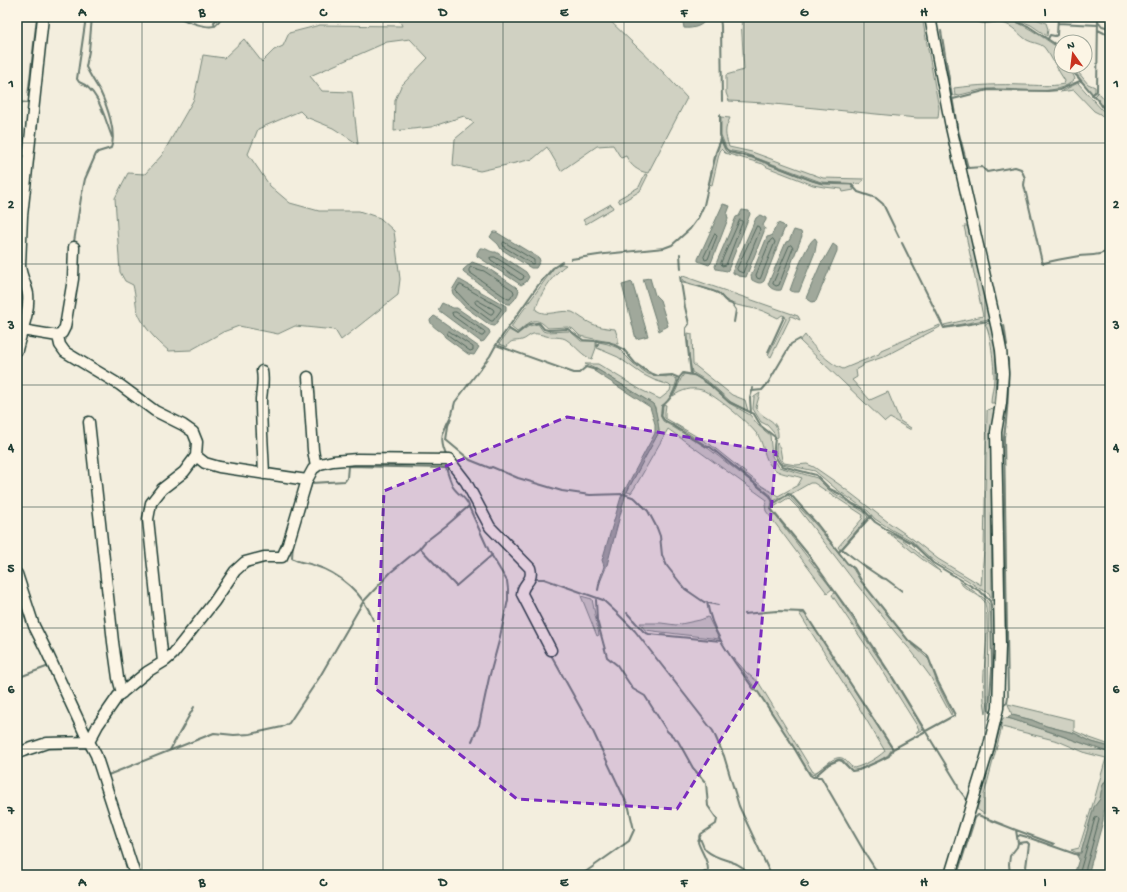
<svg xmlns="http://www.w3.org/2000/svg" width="1127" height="892" viewBox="0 0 1127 892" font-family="'Gochi Hand',sans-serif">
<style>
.green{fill:#d0d1c2;stroke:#78877b}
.water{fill:#a0a89b;stroke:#6c7d72}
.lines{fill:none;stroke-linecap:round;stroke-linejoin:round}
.shore{stroke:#53685d;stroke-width:1}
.stream{stroke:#6c7d72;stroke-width:2}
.minor-casing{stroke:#1f3d34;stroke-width:13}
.minor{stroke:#fcf5e5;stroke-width:10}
.marked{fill:#7b2cbf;fill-opacity:0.2;stroke:#7b2cbf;stroke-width:3;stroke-dasharray:8 5;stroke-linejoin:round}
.grid{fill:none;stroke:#1f3d34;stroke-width:1;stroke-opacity:0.55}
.neatline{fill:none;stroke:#1f3d34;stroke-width:1.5}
.grid-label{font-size:13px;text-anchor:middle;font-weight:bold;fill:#1f3d34}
</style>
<rect width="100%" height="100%" fill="#f3eede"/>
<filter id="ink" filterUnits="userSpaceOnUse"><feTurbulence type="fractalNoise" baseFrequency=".025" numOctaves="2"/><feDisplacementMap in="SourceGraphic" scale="8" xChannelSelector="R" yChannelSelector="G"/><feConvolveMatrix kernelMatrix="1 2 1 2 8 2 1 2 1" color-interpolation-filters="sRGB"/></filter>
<g filter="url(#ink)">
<path class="green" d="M398,17H606L663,72L687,98L648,173C637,171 631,166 626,156L621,158L613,145L597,146L561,171L547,147L533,159L480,171L453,165L455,139L474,123L464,116L431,127L394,131L395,100L401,86L428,58L410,39L387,42L310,76L322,91L352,92L358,144L333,128L306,117L300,111L258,129L248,154L270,186L290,203L319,211H359L380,218L394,231L400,279L398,295L341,340L335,330L295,326L278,334L239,326L223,332L191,350L169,351C156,340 145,329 138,313C135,305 136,294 133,285L125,281L120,272L115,198L128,173L145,174L162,155L194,99L203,55L224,58L244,39L262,62L274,50L283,46L289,33L320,25L402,26Z
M741,17H922L939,108L938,118H917L764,103L729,101L726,93V75L744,70Z
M971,17C981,17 992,15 1002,17C1022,22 1041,36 1057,47L1060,51L1061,66C1067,66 1073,73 1075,79C1057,99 1013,87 988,89C977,90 966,94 955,96L954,88C977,85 1000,84 1023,85C1037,85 1050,87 1064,84L1065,81C1058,71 1052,57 1044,47C1040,43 1032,43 1027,40C1019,35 1013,25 1002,23C987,20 985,29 971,17Z
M1012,17H1031L1046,23L1048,29L1047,36L1031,25Z
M1068,66H1073L1088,84L1095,87V91L1092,94L1076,73Z
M1078,83L1102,110L1110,114V123L1100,114L1094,111L1074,90L1060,92Z
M1098,92L1110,105V111L1104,109L1098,99L1094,96Z
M721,117L730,118C724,130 725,134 729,147L752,152L823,178L864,179L860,184L821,182L743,153L727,150L721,135Z
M721,141L725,150L727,152L752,158L812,181L822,184L851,185L854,190L843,192L842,189L824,187L813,185L767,167L763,164L725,153L721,149L719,154L712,185L709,184L717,152Z
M645,174L648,175L640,191L620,203L618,199L639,187Z
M611,204L613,208L586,224L583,220Z
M964,226H969L989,319L946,327L944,325L983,316Z
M562,264L566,265C554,273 538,296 536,310C547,318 559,309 572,312C577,314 581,318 585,320C594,326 604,328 615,329L618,338V344L580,336L573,329L568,327L548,328C545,326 543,323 540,322C531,317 523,329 517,332L511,327L553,269L557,265Z
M683,276L798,316L800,320L791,316L771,357L768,355L786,319L785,316L782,315L778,318C772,315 766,312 760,310C746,306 729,307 720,294L683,281L682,277Z
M990,323C997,348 997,377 994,403H991C991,395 994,386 994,378C994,366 991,332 985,324Z
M538,324L543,331L546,332L570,331L581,341H596V348L592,359C582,356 576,346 567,340C562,336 552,338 546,336C542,335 537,333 533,334C529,335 526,339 522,340C515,342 510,339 507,347L499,344L509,330L517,334L529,326Z
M940,325V327L883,357L863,364V366L856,370L857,377L852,380L870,400L888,392L900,421L911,428V430L890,418L885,422L800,341L805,335C813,347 829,364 843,369L879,354L881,350Z
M688,333L692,334L693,364L732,395L745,400L748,411L731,402L710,383L692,372L689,356Z
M599,342L608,344L618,348L634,364L648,374L656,376L670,377L677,379C675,389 670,400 662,406L661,417L663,421L709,449L770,496L772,502L771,510L832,589L827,593L766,511L765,505L767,500L668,429L635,487L631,493L627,492L640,466L659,432L655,407L653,404L600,371L585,364H598L641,390L660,399L670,391L671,387L669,385L654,380L642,374L618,357L597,348Z
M684,374L695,376L709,385L729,403L750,415L759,426L770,435L772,456L779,467L817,478L829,490L864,512L868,517L840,550L838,547L862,519L863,515L814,483H810L791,494H788L773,501L771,495L767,492L710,447L707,446L677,426L664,420L662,416L663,406L666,405L665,412V418L711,445L762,486L778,496L798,485L802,478C792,474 778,475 771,466C764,458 764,446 759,437C753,426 714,394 702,390C691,387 682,390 673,396C678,389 679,380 684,374Z
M760,393L756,407C762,421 779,417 778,437L776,438L774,433L767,425L761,422L753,409L754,397Z
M993,408L995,409L992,437L991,475L992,601L989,593L980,589L967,580L942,566L930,558L912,541L892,530L875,519L868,511L836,489L815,471L782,464C778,457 774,451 777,443L780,448L782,460L784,463L796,465L807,464L814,467L840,485L888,522L914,540L938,559L981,585L984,550L987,410Z
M788,495L816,525L847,563L853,569L861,582L908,641L925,656L929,660L937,683L952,713L951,715L930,676L913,653L895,632L854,581L798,508L788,498L774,507V503Z
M887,532L902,539L941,572C922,561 906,545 887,532Z
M959,581L985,599L989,604L988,700L986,714C978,678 992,638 985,602C976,591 966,592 959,581Z
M835,593L892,678L923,729L916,733L919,729L879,665L832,595Z
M581,596L592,599L599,635L597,636Z
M799,613L805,614L892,749L888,755L879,761L860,769L852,771L843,760L839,759L829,763L814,774L813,775L810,773L768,706L732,656L746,672L759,683L813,772H816C823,768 834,755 842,758C846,759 849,766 854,768C865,765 876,759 885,751L858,706Z
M708,617L719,639L645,630L640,623H661L676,625L700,620Z
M1008,704L1074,720V731L1090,738L1110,745V747L1092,742L1074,733L1046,726L1032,720L1012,715Z
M1003,718L1012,719L1036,727L1110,753V770L1107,778L1102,787L1100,799L1094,807L1081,853H1077L1071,850L1079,848L1095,797L1106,758L1086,753L1058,741L1002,727L984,795V814L977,809Z"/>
<path class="water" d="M682,17H708C703,26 694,29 684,28Z
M723,204L730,206L727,214L728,219L711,263L709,265L698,261V259Z
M742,210L749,211L750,214L728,270L727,271L716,269L715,266L736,217L739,216Z
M760,215L766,218V220L763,225L765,229L746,277L739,276L733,273V270L756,218Z
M778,223L783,225L785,227L764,281C760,285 756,282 752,280L751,276L767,237L771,236Z
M794,230L801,232L802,236L781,290C776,291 770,289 768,284L786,242L789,241Z
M493,232H496L539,258L540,261L536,268H531L501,249L498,244L490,237Z
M815,238L817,241L815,252L799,292H793L790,290C794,279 806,243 815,238Z
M833,244L837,247V251L816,301L812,302L806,298L821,263L824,260Z
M480,248C486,247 490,253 496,252L526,272L529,277L526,282L521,285L477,256V253Z
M472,262L486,267L516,287L519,290C518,296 514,301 510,304H507L464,273L463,270Z
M650,278L655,295L660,300L668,326L659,331L643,279Z
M458,280H460L506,306V310L494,326L490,325L465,307L453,294L452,290Z
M632,282L648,336L636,339L622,285Z
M442,303L453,308H457L489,330L490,333L484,341L481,342L438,310Z
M434,316L436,317L479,347L474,355L468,354L445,337C442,330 431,328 430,320Z
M595,368L653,404C656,409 659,426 659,432L626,493L607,565L600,582H599L604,566L602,560L603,557L621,497L655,433V424L650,407L594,371Z
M1012,715L1032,720L1046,726L1074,733L1092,742L1110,747V753L1054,733L1008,718Z
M1110,770V791C1105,798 1104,812 1103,821L1088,875H1074L1079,859L1077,856V853H1081L1094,807L1100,799L1102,787L1107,778Z"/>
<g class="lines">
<path class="shore" d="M740,220L742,221V223L726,265L722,266L721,263Z
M757,226L759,227L760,230L744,270L743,273L738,271L737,269Z
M715,234L717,236L708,259L705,260L704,257Z
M773,239L775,242L761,277L760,279L757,278L756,275L770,241Z
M504,242L534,260V263L532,264L504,247L503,244Z
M791,245L793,248L779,285L776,286L773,284V283L789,246Z
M492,257H495L523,275L524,276L523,279L520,280L491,260L490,258Z
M471,267L484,271L513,290L514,293L510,299H508L469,272V270Z
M459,285H461L501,308V310L493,321H491L468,304L456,291Z
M477,300L493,309L494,311L492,314H490L476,304L475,302Z
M454,312H456L484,331L485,333L483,336H481L453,316L452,313Z
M449,331L473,347V350L470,351L448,335L447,333Z
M1079,875L1095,818L1098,817L1099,820L1084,875"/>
<path class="stream" d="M86,17L77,79L79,82C99,89 105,120 112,137
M178,17C186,21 209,30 216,25C218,23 220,19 222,17
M720,17L721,26L722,101
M1004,17L1028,26L1061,48
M1098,21L1102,26L1110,28
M1058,23L1098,25
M215,26L214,22L219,17
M1098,30L1104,33L1110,34
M941,31L957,126L968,168L982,167L987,172L1015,167L1021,169L1025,178L1024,185L1042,262L1044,263C1055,260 1067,258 1079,256C1089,255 1101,256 1110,250
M1048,39L1050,35L1055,36L1057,35L1058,17
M1066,66C1078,75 1089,91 1099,102C1103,107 1103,110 1110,113
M1092,95L1097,91L1098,17
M28,96L37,17
M953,99L988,90L1048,91L1059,90L1080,81
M17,102L29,103
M721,139L725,148L730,152L752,157L811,180L821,183L851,184L858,192L876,198L883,204L899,237
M17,202L21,179
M74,242L81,198L85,179L96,154L98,152L111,148C117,133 107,106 100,91C95,83 90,75 86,67L89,51L92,17
M902,243L944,328L989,321
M680,254L681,269
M571,259L605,254L664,248L672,245L690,229L698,218L704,205L716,152L721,139L720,135V115
M680,276L685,307L689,324L686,328V331L691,374
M681,282C693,285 707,288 718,293C724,297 722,301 732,304L736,310L734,322
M17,321L20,313L23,308
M1004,325L1007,345
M508,328L517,334C525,328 527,322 539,323L544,329L548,330L568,329L583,340L609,342L624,350L635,363L648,372L658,376L672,375L679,378L683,373L694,375L709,384L729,402L754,414L761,426L775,437C775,441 774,444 774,448C773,454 778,462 782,466L816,475L830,489L840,494L853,504L863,509L875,522L886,529L912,543L933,563L981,592L990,601L991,605L992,669L989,710L991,713
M496,345L574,373H579L586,367L596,370
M597,346L598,341
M768,352L784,317
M679,378C677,388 671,400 662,406L661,416L664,420L707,447H710L770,496L773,502L771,509L807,553L853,617L893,678L957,783L958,788L967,800
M752,391L762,390L768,383L791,344L800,339
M751,413L750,398L753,388
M452,414L455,402L490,356L496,345L539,284L553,268L562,262
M451,418L448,426L446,440L470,460L490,468L492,467L518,478L562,491L590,495L624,494L635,498L648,511L657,528L660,536L662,555L667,566L685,589L704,602L718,605
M447,457C438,439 443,431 452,414
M308,494L312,483L345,481L347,478L348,466L446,468
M469,507L489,551L507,581L508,589V600L499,641L489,678L479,725L472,741
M293,542L292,558C298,563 306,562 313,565C340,573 364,594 373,620
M420,548L456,586L492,555
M842,549L864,566L882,578L886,579L902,591
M839,552L871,516
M272,562H281L283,561
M244,570L252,565
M532,583L537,579H544L603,600L618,614L635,631L713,731L724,756L739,806L771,875
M598,590L600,580
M596,600L597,620L607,657L617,665L633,689L645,696L667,731L678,741L693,768L706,783L708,806L717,819L716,824L701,834L698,842C701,852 708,859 708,870L700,875
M707,602C712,635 734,661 753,688L758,692L790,741L810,775L813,777H821L865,853L879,875
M627,613L644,632L649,634L721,641
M744,614L777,611L804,612L893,749L955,715L938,682L929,659L927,655L909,641L862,582L854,568L847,563L817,524L791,495L788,494L776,502H773
M550,653L590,725L629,808L634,830L629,841L584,873L579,875
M17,678L49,666
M1004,705L1007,703L1008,697L1004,437C1008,410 1009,385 1008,359
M82,747H85L90,753
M170,750L194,707
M108,775L214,733L234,735L250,734L282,727L289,723L319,678L363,602L391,572L419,549L425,542L447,525L469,506C466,497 458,495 453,487C450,481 448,474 446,468
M814,777L829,764L839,760L842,761L852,771L859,770L879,761L889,756L893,749
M1016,830L1054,844
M699,837C703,842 702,848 707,851C718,861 739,860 747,872V875
M1017,837L1020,835L1027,837L1078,855
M1018,843L1027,842L1029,844L1025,875
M170,871L171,875
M957,875L975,818L978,815L1016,830L1018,843L1017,847L1010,856L1009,864L1010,875"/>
<defs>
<path id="minor" d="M930,17L951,127L997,329L1001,350L1003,373L1001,403L996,432L1000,646L998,708L987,754L950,875
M22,330L58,336L62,333L65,327L73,279L74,247
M58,336L60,345L65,352L120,385L155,411L183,425L193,432L197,442L196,456L184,472L162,489L151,503L148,519L163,662
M17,350C21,332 30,312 28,294C26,284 21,276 20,266L22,216L43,17
M262,371C264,381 262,389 261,399C261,424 263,449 264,474
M308,377L313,450L316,467
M89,422L113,642L118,678L122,693
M196,456L205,463L219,467L307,480
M17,574L34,626L45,648L84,732L96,755L135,875
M17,753L47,743L89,742L98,725L118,696L147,672L165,661L173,654L214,602L235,571L245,562L264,557H282L288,544L307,480L313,469L320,464L333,461L357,459L449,460L466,482L490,527L530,568C534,582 522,583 522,594L551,650"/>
</defs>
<use href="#minor" class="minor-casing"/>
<use href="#minor" class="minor"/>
</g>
</g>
<path class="marked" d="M567,417L776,452L757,682L677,809L517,799L376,689L384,491Z"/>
<path class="grid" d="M142,17V875M263,17V875M383,17V875M503,17V875M624,17V875M744,17V875M864,17V875M985,17V875M17,143H1110M17,264H1110M17,385H1110M17,507H1110M17,628H1110M17,749H1110"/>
<rect width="1127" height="892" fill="none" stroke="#fcf5e5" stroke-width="44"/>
<g transform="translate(1073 54) rotate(346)"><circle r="19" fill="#fcf5e5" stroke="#a4ab9e"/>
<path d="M0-3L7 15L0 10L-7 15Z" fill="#c8321e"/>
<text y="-6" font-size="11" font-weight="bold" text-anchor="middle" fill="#1f3d34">N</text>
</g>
<rect x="22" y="22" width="1083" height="848" class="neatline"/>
<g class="grid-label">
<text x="82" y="16">A</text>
<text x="202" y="16">B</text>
<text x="323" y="16">C</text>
<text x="443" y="16">D</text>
<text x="564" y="16">E</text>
<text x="684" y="16">F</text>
<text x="804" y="16">G</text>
<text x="924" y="16">H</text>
<text x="1045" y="16">I</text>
<text x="11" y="87">1</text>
<text x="1116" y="87">1</text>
<text x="11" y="208">2</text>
<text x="1116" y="208">2</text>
<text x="11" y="329">3</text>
<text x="1116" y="329">3</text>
<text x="11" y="451">4</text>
<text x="1116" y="451">4</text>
<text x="11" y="572">5</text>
<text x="1116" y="572">5</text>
<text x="11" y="693">6</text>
<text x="1116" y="693">6</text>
<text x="11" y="814">7</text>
<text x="1116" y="814">7</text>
<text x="82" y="886">A</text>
<text x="202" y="886">B</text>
<text x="323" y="886">C</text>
<text x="443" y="886">D</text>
<text x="564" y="886">E</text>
<text x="684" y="886">F</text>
<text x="804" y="886">G</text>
<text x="924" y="886">H</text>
<text x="1045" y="886">I</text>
</g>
</svg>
